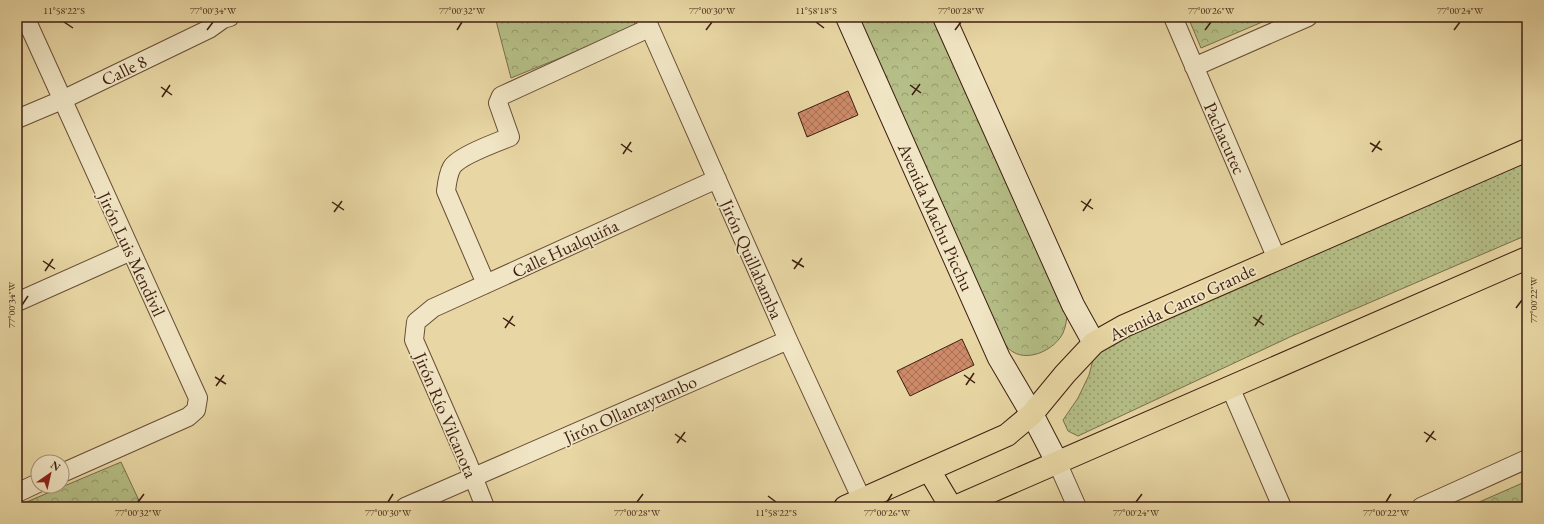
<svg xmlns="http://www.w3.org/2000/svg" width="1544" height="524" viewBox="0 0 1544 524" font-family="'EB Garamond',serif">
<style>
.grass{fill:url(#grass-dots);stroke:#7a6e4c}
.park{fill:url(#park-crowns);stroke:#7a6e4c}
.building{fill:url(#building-cross-hatch);stroke:#3f1f12}
.lines{fill:none;stroke-linecap:round;stroke-linejoin:round}
.street-casing{stroke:#694d36;stroke-width:20}
.secondary-casing{stroke:#3f1f12;stroke-width:24}
.primary-casing{stroke:#3f1f12;stroke-width:24}
.street{stroke:#f0e5c4;stroke-width:18}
.secondary{stroke:#f0e5c4;stroke-width:22}
.primary{stroke:#e8d7a4;stroke-width:22}
.ticks{fill:none;stroke:#3f1f12;stroke-width:1.5}
.labels{text-anchor:middle;dominant-baseline:central;stroke-width:3.5;stroke-linejoin:round;paint-order:stroke}
.street-label{font-size:18px;fill:#3f1f12;stroke:#f0e5c4}
.neatline{fill:none;stroke:#3f1f12;stroke-width:1.5}
.ticks-label{font-size:10px;text-anchor:middle;fill:#3f1f12}
</style>
<defs>
<pattern id="grass-dots" width="8" height="8" patternUnits="userSpaceOnUse"><rect width="8" height="8" fill="#b5be86"/><path d="M2 2h.1M6 6h.1" fill="none" stroke="#959a6c" stroke-width="1.8" stroke-linecap="round"/></pattern>
<pattern id="park-crowns" width="20" height="18" patternUnits="userSpaceOnUse"><rect width="20" height="18" fill="#b5be86"/><path d="M2 6a3 3 0 1 1 6 0M12 15a3 3 0 1 1 6 0" fill="none" stroke="#959a6c"/></pattern>
<pattern id="building-cross-hatch" width="8" height="8" patternUnits="userSpaceOnUse"><rect width="8" height="8" fill="#cc8a68"/><path d="M0 0l8 8M0 8l8-8" fill="none" stroke="#a77054"/></pattern>
</defs>
<rect width="100%" height="100%" fill="#e8d7a4"/>
<filter id="stains"><feTurbulence type="fractalNoise" baseFrequency=".005" numOctaves="4"/><feColorMatrix values="0 0 0 0 .2 0 0 0 0 .09 0 0 0 0 .02 0 0 0 .5 -.17"/></filter>
<radialGradient id="worn" r=".72"><stop offset=".6" stop-color="#630" stop-opacity="0"/><stop offset="1" stop-color="#630" stop-opacity=".3"/></radialGradient>
<path class="grass" d="M1527,156V235L1292,336L1078,436L1068,431L1063,420L1078,398L1089,375L1094,356L1104,347Z"/>
<path class="park" d="M495,17H632L636,27L511,78Z
M857,17H935L1067,311C1067,319 1066,326 1063,333C1055,349 1030,362 1013,352C1010,350 1007,347 1003,344Z
M1188,17H1274L1201,48Z
M121,462L142,507H17V506Z
M1527,481V507H1468Z"/>
<path class="building" d="M848,91L858,115L807,137L798,113Z
M962,339L974,365L910,396L897,371Z"/>
<g class="lines">
<defs>
<path id="street" d="M25,17L198,398L196,410L188,417L62,473
M645,17L788,340L862,500
M1173,17L1277,259
M1194,67L1308,17
M17,119L62,100L209,29L223,19L230,17
M486,284L446,191C447,182 448,174 452,167C459,156 497,142 510,137L498,103L501,96L649,28
M17,302L131,251
M1230,387L1282,507
M1057,462L1077,507
M17,493L38,483
M405,507L788,340
M485,507L467,461L414,340L416,322L433,308L717,179
M1421,507L1527,459"/>
<path id="secondary" d="M847,17L999,358L1032,414L1057,462
M944,17L1073,305L1094,343"/>
<path id="primary" d="M929,470L951,507
M845,507L1007,435L1032,414L1065,374L1094,343L1124,326L1527,150
M955,507L1527,258"/>
</defs>
<use href="#street" class="street-casing"/>
<use href="#secondary" class="secondary-casing"/>
<use href="#primary" class="primary-casing"/>
<use href="#street" class="street"/>
<use href="#secondary" class="secondary"/>
<use href="#primary" class="primary"/>
</g>
<path class="ticks" d="M64,22L73,28M816,22L824,28M207,30L213,22M457,30L462,22M706,30L712,22M955,30L961,22M1205,30L1211,22M1454,30L1460,22M910,85L921,93M161,87L172,95M912,95L920,84M162,97L170,85M1370,143L1382,150M621,144L632,152M1372,152L1380,141M623,154L631,142M1081,201L1093,209M332,202L344,210M1083,211L1091,199M334,212L342,201M792,260L804,267M43,261L55,269M794,269L802,258M45,271L53,259M22,305L28,296M1516,308L1522,300M1253,317L1264,325M503,318L515,326M1255,326L1262,315M505,328L513,316M964,375L975,383M215,377L226,384M966,385L974,373M216,386L224,375M1424,432L1436,440M675,434L686,442M1426,442L1434,431M677,443L685,432M768,496L776,502M138,502L144,494M388,502L393,494M637,502L643,494M887,502L892,494M1136,502L1142,494M1386,502L1391,494"/>
<g class="labels">
<g class="street-label">
<text transform="translate(124 70) rotate(-26)">Calle 8</text>
<text transform="translate(1225 138) rotate(66)">Pachacutec</text>
<text transform="translate(936 217) rotate(66)">Avenida Machu Picchu</text>
<text transform="translate(565 248) rotate(-25)">Calle Hualquiña</text>
<text transform="translate(132 254) rotate(65)">Jirón Luis Mendivil</text>
<text transform="translate(752 259) rotate(66)">Jirón Quillabamba</text>
<text transform="translate(1182 302) rotate(-25)">Avenida Canto Grande</text>
<text transform="translate(630 409) rotate(-24)">Jirón Ollantaytambo</text>
<text transform="translate(446 415) rotate(67)">Jirón Río Vilcanota</text>
</g>
</g>
<rect width="1544" height="524" fill="none" stroke="#e8d7a4" stroke-width="44"/>
<g transform="translate(50 474) rotate(34)"><circle r="19" fill="#f0e5c4" stroke="#a9967d"/>
<path d="M0-3L7 15L0 10L-7 15Z" fill="#8f2418"/>
<text y="-6" font-size="11" font-weight="bold" text-anchor="middle" fill="#3f1f12">N</text>
</g>
<rect x="22" y="22" width="1500" height="480" class="neatline"/>
<g class="ticks-label">
<text x="64" y="14">11°58'22"S</text>
<text x="213" y="14">77°00'34"W</text>
<text x="462" y="14">77°00'32"W</text>
<text x="712" y="14">77°00'30"W</text>
<text x="816" y="14">11°58'18"S</text>
<text x="961" y="14">77°00'28"W</text>
<text x="1211" y="14">77°00'26"W</text>
<text x="1460" y="14">77°00'24"W</text>
<text transform="translate(1533 300) rotate(-90)" y="4">77°00'22"W</text>
<text transform="translate(11 305) rotate(-90)" y="4">77°00'34"W</text>
<text x="138" y="516">77°00'32"W</text>
<text x="388" y="516">77°00'30"W</text>
<text x="637" y="516">77°00'28"W</text>
<text x="776" y="516">11°58'22"S</text>
<text x="887" y="516">77°00'26"W</text>
<text x="1136" y="516">77°00'24"W</text>
<text x="1386" y="516">77°00'22"W</text>
</g>
<rect width="100%" height="100%" filter="url(#stains)"/>
<rect width="100%" height="100%" fill="url(#worn)"/>
</svg>
